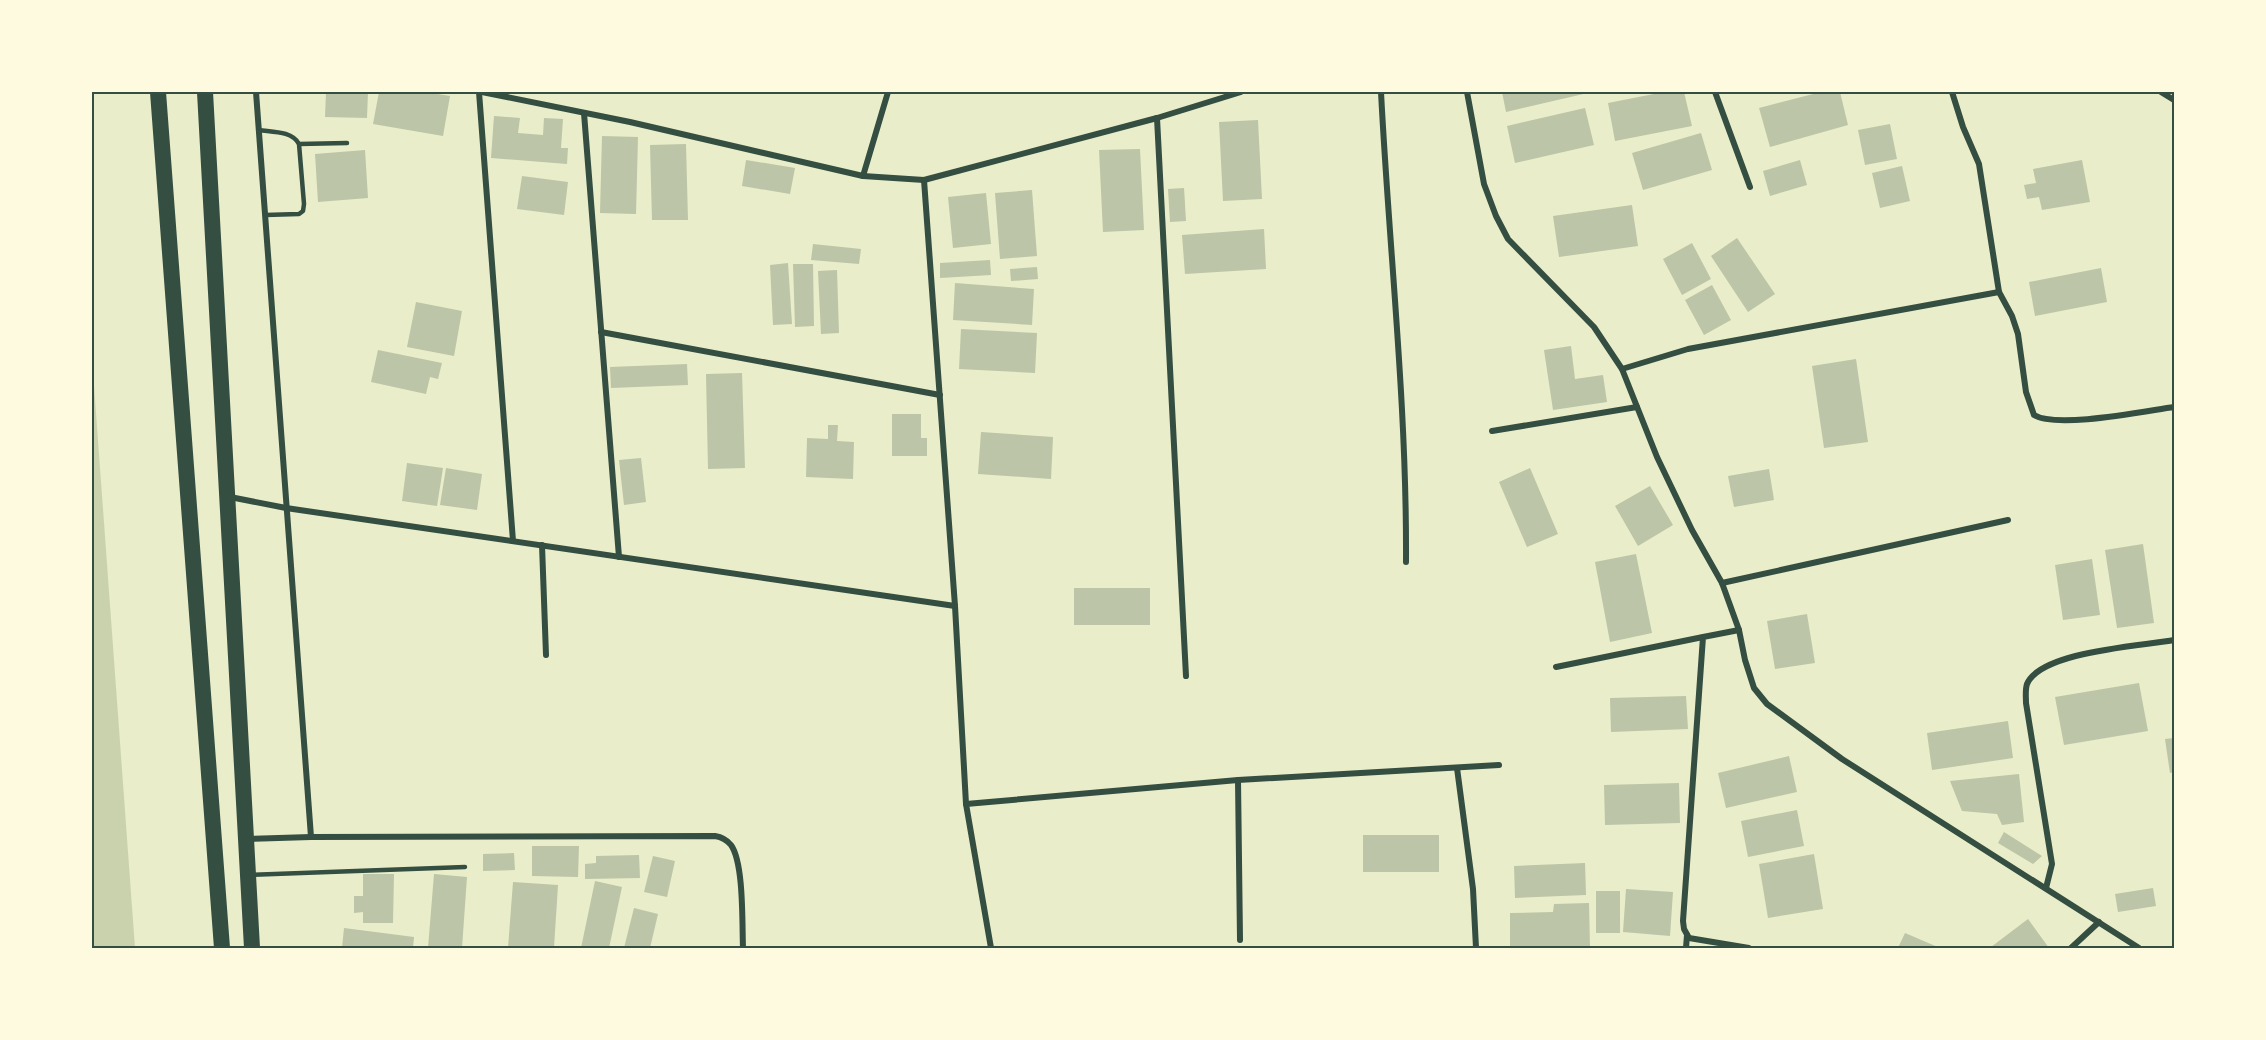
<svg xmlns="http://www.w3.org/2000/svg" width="2266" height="1040" font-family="'Asap Condensed',sans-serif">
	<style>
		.green { fill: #cad2ad }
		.building { fill: #bcc5a7 }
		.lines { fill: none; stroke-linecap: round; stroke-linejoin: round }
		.service { stroke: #344e41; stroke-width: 4.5 }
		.minor { stroke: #344e41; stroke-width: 6 }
		.trunk { stroke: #344e41; stroke-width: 16 }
		.neatline { fill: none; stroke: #344e41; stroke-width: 2 }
	</style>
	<rect width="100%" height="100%" fill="#e9edc9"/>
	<path class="green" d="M92,358L135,948H92Z"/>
	<g class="building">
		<path d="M326,92H368L367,118L325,117Z"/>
		<path d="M379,92H425L450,96L443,136L373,124Z"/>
		<path d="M1502,92H1592L1506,112Z"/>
		<path d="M1664,92H1684L1692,126L1615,141L1608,103Z"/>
		<path d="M1821,92H1840L1848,125L1770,147L1759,108Z"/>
		<path d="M1585,108L1594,145L1515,163L1507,126Z"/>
		<path d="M494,116L520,118L518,133L543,135L544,118L563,119L561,148H568L567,164L491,158Z"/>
		<path d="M1258,120L1262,199L1223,201L1219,122Z"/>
		<path d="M1890,124L1897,159L1865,165L1858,130Z"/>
		<path d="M1701,133L1712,170L1643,190L1632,153Z"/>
		<path d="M602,136L638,137L636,214L600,213Z"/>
		<path d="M686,144L688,220H652L650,145Z"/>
		<path d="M1140,149L1144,230L1103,232L1099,150Z"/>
		<path d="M365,150L368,198L318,202L315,154Z"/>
		<path d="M746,160L795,168L790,194L742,186Z"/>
		<path d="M1800,160L1807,185L1770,196L1763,171Z"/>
		<path d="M2082,160L2090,202L2042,210L2039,197L2027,199L2024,185L2036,183L2033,169Z"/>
		<path d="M1902,166L1910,201L1880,208L1872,173Z"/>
		<path d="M522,176L568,182L564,215L517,209Z"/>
		<path d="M1184,188L1186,221L1170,222L1168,189Z"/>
		<path d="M1032,190L1037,256L1000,259L995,193Z"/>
		<path d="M986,193L991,244L953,248L948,197Z"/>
		<path d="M1632,205L1638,246L1559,257L1553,216Z"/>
		<path d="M1264,229L1266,269L1185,274L1182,235Z"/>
		<path d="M1737,238L1775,294L1748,312L1711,256Z"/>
		<path d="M1692,243L1711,279L1682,295L1663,259Z"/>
		<path d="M813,244L861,249L859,264L811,260Z"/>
		<path d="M990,260L991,275L940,278V263Z"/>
		<path d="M788,263L792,324L773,325L770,265Z"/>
		<path d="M793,264H813L814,326L795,327Z"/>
		<path d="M1037,267L1038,279L1011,281L1010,269Z"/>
		<path d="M2101,268L2107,302L2035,316L2029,282Z"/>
		<path d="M837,270L839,333L821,334L818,271Z"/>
		<path d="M955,283L1034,289L1032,325L953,320Z"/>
		<path d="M1712,285L1731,320L1704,335L1685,300Z"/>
		<path d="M416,302L462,311L454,356L407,347Z"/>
		<path d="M961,329L1037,333L1035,373L959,369Z"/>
		<path d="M1571,346L1575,379L1603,375L1607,402L1553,410L1544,350Z"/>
		<path d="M378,350L442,363L438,379L430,377L426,394L371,382Z"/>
		<path d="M1856,359L1868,442L1824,448L1812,366Z"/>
		<path d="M687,364L688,385L611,388L610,367Z"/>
		<path d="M742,373L745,468L708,469L706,374Z"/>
		<path d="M892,414H921V438H927V456H892Z"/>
		<path d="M828,425H838L837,441L854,442L853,479L806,477L807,438L828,439Z"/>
		<path d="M981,432L1053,437L1051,479L978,474Z"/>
		<path d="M641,458L646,502L624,505L619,460Z"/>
		<path d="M407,463L443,468L437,506L402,501Z"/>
		<path d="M446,468L482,474L477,510L440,505Z"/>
		<path d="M1530,468L1558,534L1527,547L1499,482Z"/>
		<path d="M1769,469L1774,500L1734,507L1728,476Z"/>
		<path d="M1650,486L1673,525L1638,546L1615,506Z"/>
		<path d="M2143,544L2154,623L2117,628L2105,550Z"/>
		<path d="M1636,554L1652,633L1610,642L1595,562Z"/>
		<path d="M2092,559L2100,615L2063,620L2055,565Z"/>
		<rect x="1074" y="588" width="76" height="37"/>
		<path d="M1807,614L1815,663L1775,669L1767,621Z"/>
		<path d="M2139,683L2148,731L2064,745L2055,697Z"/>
		<path d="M1686,696L1688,729L1611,732L1610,698Z"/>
		<path d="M2008,721L2013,758L1932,770L1927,733Z"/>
		<path d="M2174,738V772L2170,773L2165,739Z"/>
		<path d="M1789,756L1797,792L1726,808L1718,773Z"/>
		<path d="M2019,774L2024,822L2002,825L1997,814L1962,811L1950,781Z"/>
		<path d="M1679,783L1680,823L1605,825L1604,785Z"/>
		<path d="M1797,810L1804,846L1748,857L1741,821Z"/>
		<path d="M2004,832L2042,856L2033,864L1998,843Z"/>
		<rect x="1363" y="835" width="76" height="37"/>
		<path d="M532,846H579L578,877L532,876Z"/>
		<path d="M514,853L515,870L483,871V854Z"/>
		<path d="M1814,854L1823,909L1768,918L1759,864Z"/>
		<path d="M639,855L640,878L585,879V864L596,863V856Z"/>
		<path d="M653,856L675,861L667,897L644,892Z"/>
		<path d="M1585,863L1586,895L1515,898L1514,866Z"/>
		<path d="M363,874H394L393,923H363V912L354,913V896H363Z"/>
		<path d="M434,874L467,877L462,948H428Z"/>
		<path d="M595,881L622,887L609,948H581Z"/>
		<path d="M513,882L558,885L554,948H508Z"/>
		<path d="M2153,888L2156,906L2118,912L2115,894Z"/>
		<path d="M1626,889L1673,892L1670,936L1623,932Z"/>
		<rect x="1596" y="891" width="24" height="42"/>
		<path d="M1589,903L1590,947L1510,948V913L1553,912L1554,904Z"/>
		<path d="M634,908L658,914L650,948H624Z"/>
		<path d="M2028,919L2049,948H1992L1991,947Z"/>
		<path d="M344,928L414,937L413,948H342Z"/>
		<path d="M1905,933L1940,948H1898Z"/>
	</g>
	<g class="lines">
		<g class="service">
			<path d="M259,130C273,132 292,131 299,144L304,204L303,211L299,214L265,215"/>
			<path d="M299,144L347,143"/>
			<path d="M250,875L465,867"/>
		</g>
		<g class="minor">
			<path d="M256,92L311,837"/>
			<path d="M479,92L513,541"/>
			<path d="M482,92L630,122L863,176L924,180L1157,118L1241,92"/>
			<path d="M1381,92C1389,248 1407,405 1406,562"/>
			<path d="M1467,92L1484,184L1496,216L1508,239L1594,327L1622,369L1657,457L1692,530L1722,583L1739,630L1745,660L1754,688L1767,704L1842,759L2139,948"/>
			<path d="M1715,92L1750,187"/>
			<path d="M1952,92L1963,127L1979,164L1999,292L2012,316L2018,334L2026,392L2034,415C2057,429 2145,411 2174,407"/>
			<path d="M2161,92L2174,100"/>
			<path d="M584,113L619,557"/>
			<path d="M1157,118L1186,676"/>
			<path d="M863,176L888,92"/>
			<path d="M924,180L955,606L966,804L991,948"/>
			<path d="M601,332L940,395"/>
			<path d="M1622,369L1688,349L1999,292"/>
			<path d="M1492,431L1637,407"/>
			<path d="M230,497L286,508L955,606"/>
			<path d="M542,545L546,655"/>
			<path d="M1722,583L2008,520"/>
			<path d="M1739,630L1703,637L1683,921L1684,929L1689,938L1749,948"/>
			<path d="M1556,667L1703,637"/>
			<path d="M1457,768L1473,889L1476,948"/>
			<path d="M1238,780L1240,940"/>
			<path d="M966,804L1238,780L1499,765"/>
			<path d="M248,839L311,837L715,836C721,837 727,840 731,845C744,863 742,924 743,948"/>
			<path d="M2046,888L2052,864L2026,703C2026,697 2025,690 2027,684C2041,651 2142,646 2174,640"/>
			<path d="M1686,948L1687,935"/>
			<path d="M2071,948L2099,922"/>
		</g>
		<g class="trunk">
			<path d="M158,92L222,948"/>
			<path d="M205,92L252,948"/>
		</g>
	</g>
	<rect width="2266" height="1040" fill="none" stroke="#fefae0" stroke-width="186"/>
	<rect x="93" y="93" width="2080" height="854" class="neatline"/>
</svg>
